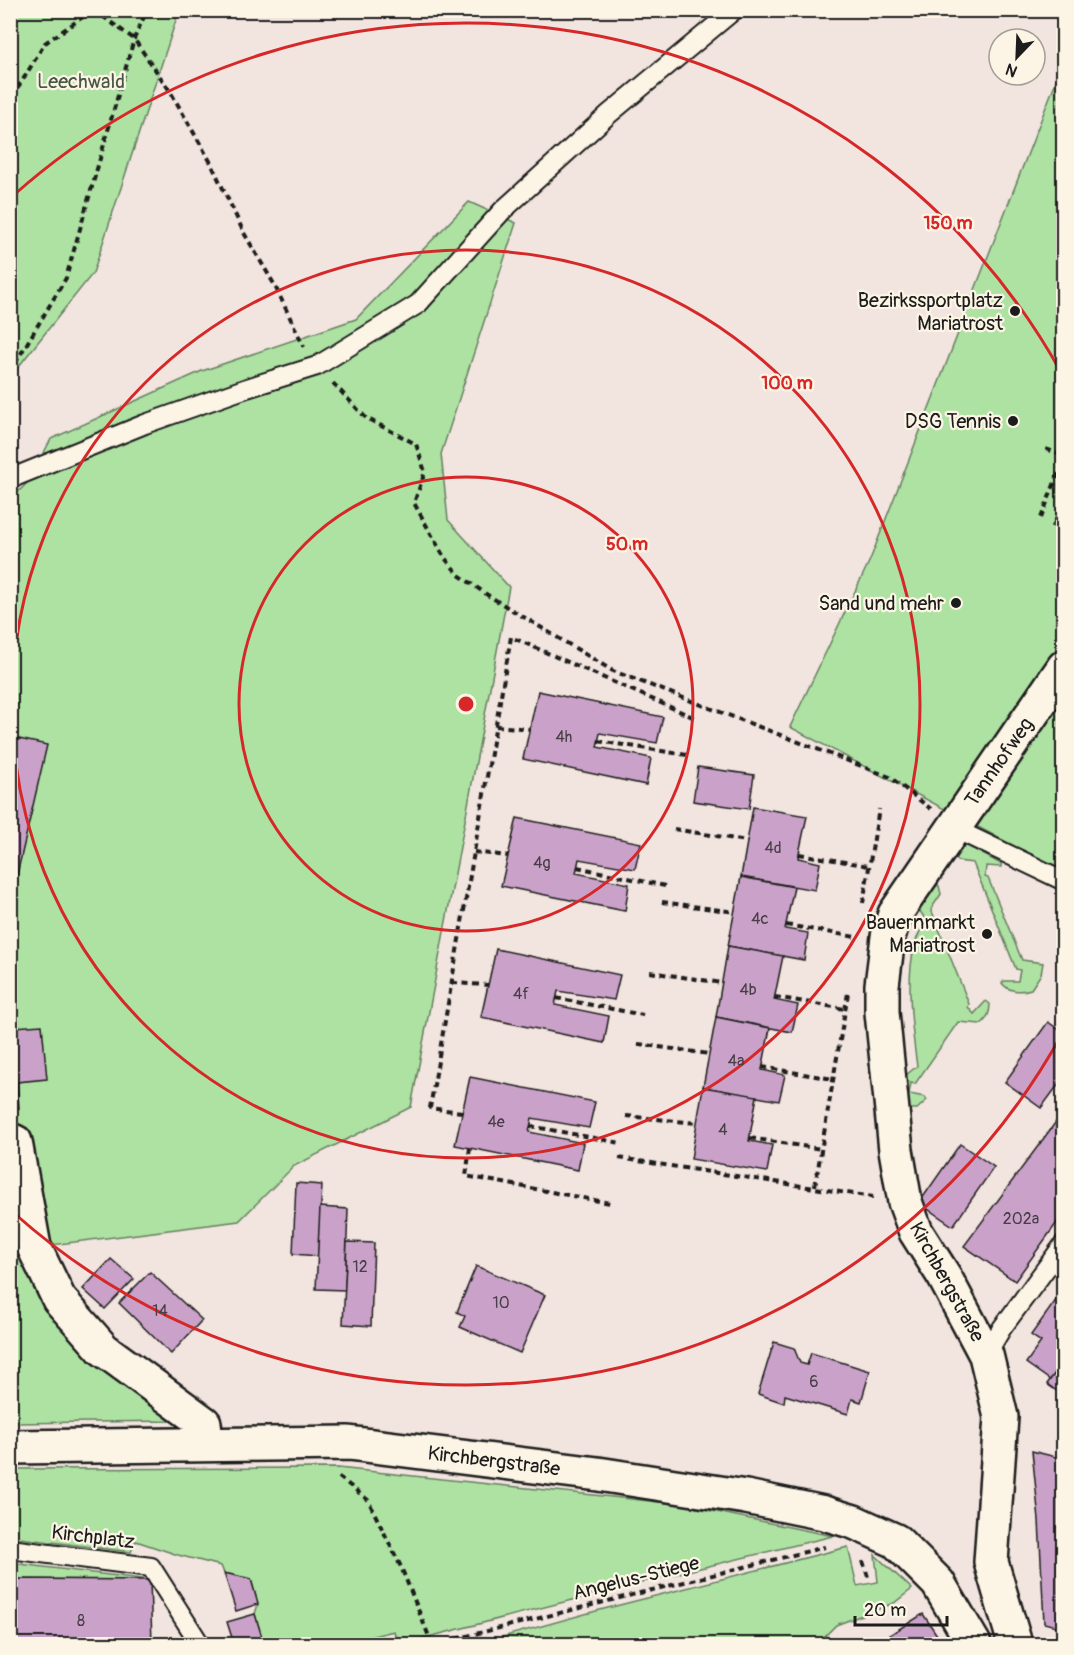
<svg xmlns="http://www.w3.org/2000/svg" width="1074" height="1655" font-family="Pangolin,sans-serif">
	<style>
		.green { fill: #aee2a3; stroke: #657f60; stroke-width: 1.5 }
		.building { fill: #caa2c9; stroke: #1c1c1c; stroke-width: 1.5 }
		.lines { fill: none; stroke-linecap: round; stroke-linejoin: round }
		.lane-casing { stroke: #1c1c1c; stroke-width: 22 }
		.street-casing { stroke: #1c1c1c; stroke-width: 38 }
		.path { stroke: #1c1c1c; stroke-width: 4; stroke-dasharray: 6 4.5; stroke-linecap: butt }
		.lane { stroke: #fcf5e5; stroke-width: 18 }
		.street { stroke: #fcf5e5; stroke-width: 33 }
		.ring { fill: none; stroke: #d62828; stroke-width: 3 }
		.poi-dot { fill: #1c1c1c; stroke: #fcf5e5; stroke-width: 2 }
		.labels { text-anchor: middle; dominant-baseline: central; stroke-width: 4.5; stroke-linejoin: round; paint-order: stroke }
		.number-label { font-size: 16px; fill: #483e47 }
		.park-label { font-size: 20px; fill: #485744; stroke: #fcf5e5 }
		.poi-label { font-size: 20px; fill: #1c1c1c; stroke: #fcf5e5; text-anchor: end }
		.street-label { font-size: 20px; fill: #1c1c1c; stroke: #fcf5e5 }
		.centre { fill: #d62828; stroke: #fcf5e5; stroke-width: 3 }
		.ring-label { font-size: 18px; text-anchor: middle; font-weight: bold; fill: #d62828; stroke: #fcf5e5; stroke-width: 4.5; stroke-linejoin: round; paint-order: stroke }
	</style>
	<rect width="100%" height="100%" fill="#f2e4df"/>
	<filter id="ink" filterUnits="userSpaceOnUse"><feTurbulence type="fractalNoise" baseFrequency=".0167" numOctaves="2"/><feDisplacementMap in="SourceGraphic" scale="12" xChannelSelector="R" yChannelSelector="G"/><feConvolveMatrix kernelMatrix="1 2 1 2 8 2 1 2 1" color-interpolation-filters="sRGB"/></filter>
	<g filter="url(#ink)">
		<g class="green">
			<path d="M11,10L179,11L93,273L11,376Z"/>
			<path d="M1063,63V872L790,727L870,560Z"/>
			<path d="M469,202L516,223L441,454L448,520L509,587L411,1107L294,1166L239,1221L35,1247L174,1421L11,1423V499L29,481L51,439L202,371L356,319Z"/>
			<path d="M968,846L1001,864V867L986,866L985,877L988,878L1022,960L1043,963L1041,974L1031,989C1021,992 1008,992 1002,983L1004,981H1018L1020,970L1016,969L973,863L957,861L954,856L958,847Z"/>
			<path d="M935,884L939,886L941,894L931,909L969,1004L968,1007L974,1014L986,1001L990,1004C990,1012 988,1019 981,1024L958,1022L915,1084L911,1083L909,1094L925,1097L927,1100L917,1109H909L905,1106L900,1080L917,1066C912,1030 900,950 927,921L919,910L906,918Z"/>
			<path d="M338,1468L678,1504L833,1536L630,1585L401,1644H397L394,1631L360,1639L361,1644H264L255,1614L258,1604L251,1579L224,1573L221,1566L178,1555L136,1541L131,1552L11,1537V1469Z"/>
			<path d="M848,1547L857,1586L878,1582L875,1555L912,1589L894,1603L836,1625L817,1644H477L596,1611Z"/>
			<path d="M11,1563L150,1580L11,1579Z"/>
		</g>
		<g class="building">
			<path d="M1064,497V531L1052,526Z"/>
			<path d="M538,691L663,717L657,743L600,733L597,747L651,758L646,785L523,759Z"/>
			<path d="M10,737L47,745L13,892H10Z"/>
			<path d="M698,767L754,775L749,809L693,801Z"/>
			<path d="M753,807L807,816L798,858L820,863L815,890L741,877Z"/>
			<path d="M517,818L641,843L635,869L579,859L576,873L629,884L625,911L501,886Z"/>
			<path d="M741,877L794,887L785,929L808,933L804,960L728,946Z"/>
			<path d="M728,946L783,956L774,1000L798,1005L792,1032L716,1017Z"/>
			<path d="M496,949L620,975L614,1000L558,991L555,1005L609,1016L604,1043L481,1017Z"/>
			<path d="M10,1001L14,1027L42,1025L47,1079L17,1082L19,1109H10Z"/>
			<path d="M716,1017L770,1028L762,1070L785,1075L779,1101L703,1087Z"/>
			<path d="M1048,1022L1064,1033V1077L1041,1108L1005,1082Z"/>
			<path d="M470,1077L595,1102L589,1128L532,1118L529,1132L583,1143L578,1170L455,1145Z"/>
			<path d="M703,1087L757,1096L749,1141L772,1145L767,1172L691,1159Z"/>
			<path d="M1064,1111V1213L1015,1281L964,1246Z"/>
			<path d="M960,1144L994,1167L953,1226L919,1203Z"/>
			<path d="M296,1183L322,1185L318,1256L293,1254Z"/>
			<path d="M320,1207L348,1209L345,1290L316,1289Z"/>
			<path d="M347,1242L374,1243L371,1326L343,1324Z"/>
			<path d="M111,1259L134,1279L105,1309L83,1289Z"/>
			<path d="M476,1266L545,1295L520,1353L460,1327L465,1316L457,1312Z"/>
			<path d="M150,1272L202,1320L171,1354L119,1303Z"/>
			<path d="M1064,1289V1361L1050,1380L1026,1363L1041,1342L1031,1335Z"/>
			<path d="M774,1342L794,1348L800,1363L807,1365L811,1353L870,1371L861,1402L852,1399L848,1414L785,1395L784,1403L758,1394Z"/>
			<path d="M1064,1361V1396L1047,1384Z"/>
			<path d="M1032,1451L1064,1459V1628L1044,1623L1039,1520Z"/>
			<path d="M224,1573L251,1579L258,1604L236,1611Z"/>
			<path d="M10,1579L150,1580L152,1644H10Z"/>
			<path d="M255,1614L264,1644H234L227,1622Z"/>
			<path d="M923,1614L943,1644H875Z"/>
		</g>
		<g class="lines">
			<g class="lane-casing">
				<g id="lane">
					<path d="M10,480L17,476L145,424L247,388L317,366L418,304L503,210L609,114L734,10"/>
					<path d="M953,828L1064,881"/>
					<path d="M986,1355L1002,1328L1064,1244"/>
					<path d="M10,1549L151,1567L200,1644"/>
				</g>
			</g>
			<g class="street-casing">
				<g id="street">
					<path d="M10,1140L15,1142L34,1247L59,1299L103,1349L204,1423L206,1443"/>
					<path d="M10,1447L349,1443L598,1474L746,1497L824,1513L854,1522L896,1541L938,1583L974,1644"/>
					<path d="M1015,1644L991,1562L1001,1417L986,1355L944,1276L916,1232L905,1202L896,1150L882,1012V985L888,937L895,914L1064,667"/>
				</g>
			</g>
			<g class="path">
				<path d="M94,10L134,39L170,91L210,161L244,233L274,284L304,347"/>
				<path d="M10,96L21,83L45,43L93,10"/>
				<path d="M10,372L66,278L134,39L147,10"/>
				<path d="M333,383L366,418L416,444L425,472L414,503L444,557L459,575L489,596L613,671L890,777L931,809"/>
				<path d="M1046,449L1064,456"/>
				<path d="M1041,518L1064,459"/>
				<path d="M496,726L530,729"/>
				<path d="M598,741L687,755"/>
				<path d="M674,829L747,841"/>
				<path d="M474,852L508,856"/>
				<path d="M799,854L869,866"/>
				<path d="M577,867L665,886"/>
				<path d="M662,902L735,912"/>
				<path d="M863,903L879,809"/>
				<path d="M786,925L856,937"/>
				<path d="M650,972L722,983"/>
				<path d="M452,983L488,985"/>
				<path d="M1057,989L1064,994"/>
				<path d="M775,997L845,1009"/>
				<path d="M556,998L643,1015"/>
				<path d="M638,1044L709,1054"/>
				<path d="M762,1067L833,1079"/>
				<path d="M462,1112L430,1108L511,637L695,718"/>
				<path d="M626,1116L697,1123"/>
				<path d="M530,1126L621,1143"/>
				<path d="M750,1138L821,1149"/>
				<path d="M470,1148L466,1176L610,1203"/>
				<path d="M619,1158L873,1197"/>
				<path d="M815,1186L848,993"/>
				<path d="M339,1477L368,1500L401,1567L432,1644"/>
				<path d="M863,1561L868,1577"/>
				<path d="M435,1644L825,1547"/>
			</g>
			<use href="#lane" class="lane"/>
			<use href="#street" class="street"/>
		</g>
	</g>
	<g class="ring">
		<circle cx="466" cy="704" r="227"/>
		<circle cx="466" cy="704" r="454"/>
		<path d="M1062 1034A681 681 0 0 1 15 1214M15 194A681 681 0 0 1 1062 374"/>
	</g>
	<g class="poi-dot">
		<circle cx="1015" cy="311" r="6"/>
		<circle cx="1013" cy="421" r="6"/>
		<circle cx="956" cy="603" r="6"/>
		<circle cx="987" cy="934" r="6"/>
	</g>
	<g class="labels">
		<g class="number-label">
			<text x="564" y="737">4h</text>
			<text x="773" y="848">4d</text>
			<text x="542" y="863">4g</text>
			<text x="760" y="919">4c</text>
			<text x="748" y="990">4b</text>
			<text x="521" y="994">4f</text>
			<text x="736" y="1061">4a</text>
			<text x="496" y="1122">4e</text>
			<text x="723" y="1130">4</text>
			<text x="1021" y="1219">202a</text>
			<text x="360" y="1267">12</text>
			<text x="501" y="1303">10</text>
			<text x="160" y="1311">14</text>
			<text x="814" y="1382">6</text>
			<text x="81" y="1621">8</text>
		</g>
		<g class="park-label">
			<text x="81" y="81">Leechwald</text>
		</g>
		<g class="poi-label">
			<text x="1003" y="300">Bezirkssportplatz<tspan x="1003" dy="23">Mariatrost</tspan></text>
			<text x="1001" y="421">DSG Tennis</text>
			<text x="944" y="603">Sand und mehr</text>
			<text x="975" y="922">Bauernmarkt<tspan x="975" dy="23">Mariatrost</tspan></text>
		</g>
		<g class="street-label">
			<text transform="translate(999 762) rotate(-55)">Tannhofweg</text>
			<text transform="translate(947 1282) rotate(61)">Kirchbergstraße</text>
			<text transform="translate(494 1461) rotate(7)">Kirchbergstraße</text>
			<text transform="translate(93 1537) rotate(7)">Kirchplatz</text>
			<text transform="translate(636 1578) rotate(-14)">Angelus-Stiege</text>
		</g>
	</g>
	<circle cx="466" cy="704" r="9" class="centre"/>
	<g class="ring-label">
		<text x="948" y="229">150 m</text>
		<text x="787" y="389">100 m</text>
		<text x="627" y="550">50 m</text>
	</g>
	<rect width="1074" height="1655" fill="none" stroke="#fcf5e5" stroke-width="36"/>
	<rect x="18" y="18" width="1038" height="1619" fill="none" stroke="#1c1c1c" stroke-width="2" filter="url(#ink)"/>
	<g transform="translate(1017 57) rotate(203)"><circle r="28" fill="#fcf5e5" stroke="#a29e95" stroke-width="1.5"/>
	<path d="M0-4.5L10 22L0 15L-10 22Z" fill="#1c1c1c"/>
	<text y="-9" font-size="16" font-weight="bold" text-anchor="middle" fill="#1c1c1c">N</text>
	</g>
	<path d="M855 1616v9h92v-9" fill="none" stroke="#1c1c1c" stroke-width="3"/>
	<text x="864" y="1616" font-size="18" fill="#1c1c1c" stroke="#fcf5e5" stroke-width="4.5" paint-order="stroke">20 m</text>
</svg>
